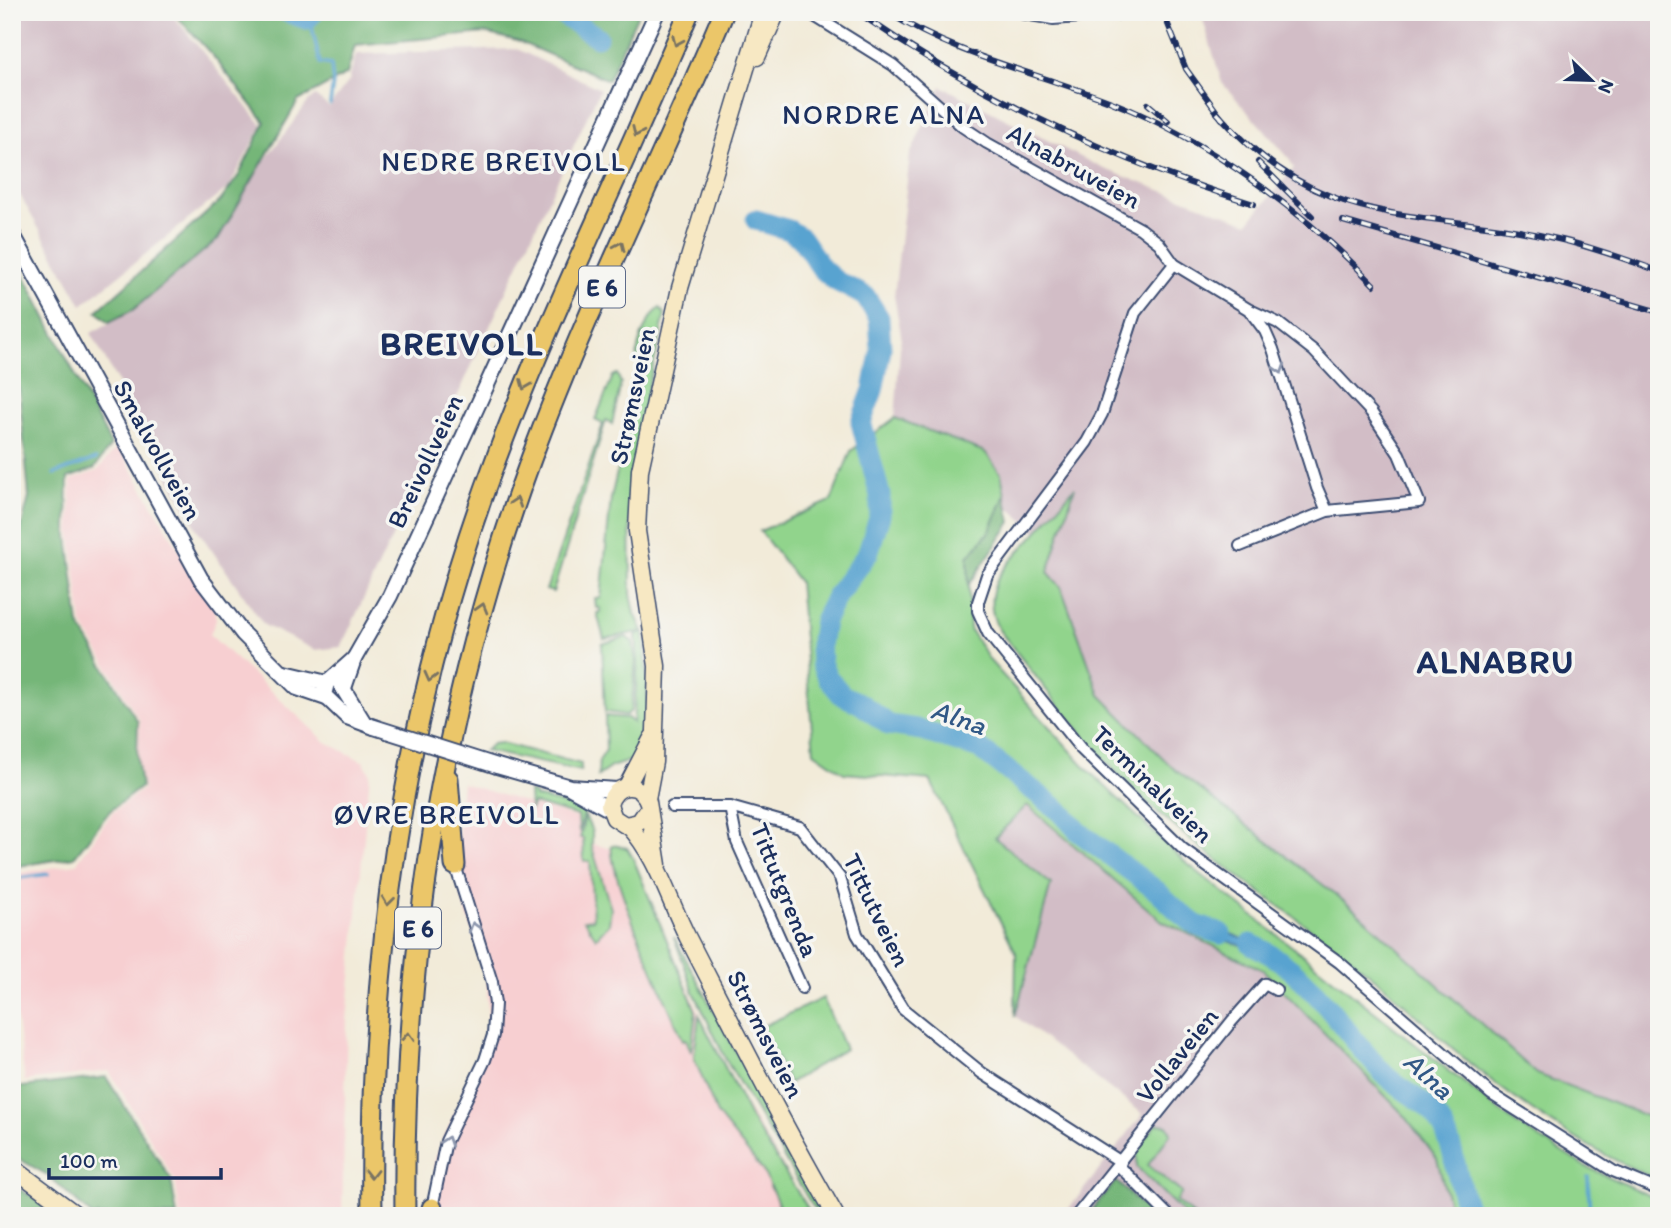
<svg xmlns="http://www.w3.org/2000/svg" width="1671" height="1228" font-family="Itim,sans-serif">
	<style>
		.built { fill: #f7cfd1 }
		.industrial { fill: #d2bdc6 }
		.green { fill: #91d48c; stroke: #568275; stroke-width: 2 }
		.forest { fill: #74b678; stroke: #48726b; stroke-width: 2 }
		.water { fill: #59a3d0; stroke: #3a6997; stroke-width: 2 }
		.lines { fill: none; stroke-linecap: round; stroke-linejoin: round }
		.stream { stroke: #59a3d0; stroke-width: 3.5 }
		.river { stroke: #59a3d0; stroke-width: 21 }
		.minor-casing { stroke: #3b4b70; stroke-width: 14 }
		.tertiary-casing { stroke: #3b4b70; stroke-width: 18 }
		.secondary-casing { stroke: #3b4b70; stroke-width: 19 }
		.motorway-casing { stroke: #3b4b70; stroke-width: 23 }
		.minor { stroke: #fff; stroke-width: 10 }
		.tertiary { stroke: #fff; stroke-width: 14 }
		.secondary { stroke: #f7e8c3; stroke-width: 16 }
		.motorway { stroke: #ebc669; stroke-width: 19 }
		.rail-casing { stroke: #1b2f5e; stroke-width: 6 }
		.rail { stroke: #f6f6f2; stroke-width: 3.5; stroke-dasharray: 10; stroke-linecap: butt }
		.tertiary-bridge-casing { stroke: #3b4b70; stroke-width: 18; stroke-linecap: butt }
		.tertiary-bridge { stroke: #fff; stroke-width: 14 }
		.oneway { stroke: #797363 }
		.oneway2 { stroke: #8d97ae }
		.labels { text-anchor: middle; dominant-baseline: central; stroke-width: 7; stroke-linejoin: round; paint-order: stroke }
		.shield { fill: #f6f6f2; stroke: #5d6b8a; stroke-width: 2 }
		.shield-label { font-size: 24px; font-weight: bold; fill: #1b2f5e }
		.street-label { font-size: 26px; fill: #1b2f5e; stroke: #f6f6f2 }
		.neighbourhood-label { font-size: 28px; letter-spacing: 2px; fill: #1b2f5e; stroke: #f6f6f2 }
		.water-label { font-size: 28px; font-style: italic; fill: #315886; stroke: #f6f6f2 }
		.district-label { font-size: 33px; font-weight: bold; letter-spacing: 2px; fill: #1b2f5e; stroke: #f6f6f2 }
	</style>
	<rect width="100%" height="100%" fill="#f6f6f2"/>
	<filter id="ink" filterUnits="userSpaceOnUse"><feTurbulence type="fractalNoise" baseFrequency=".0143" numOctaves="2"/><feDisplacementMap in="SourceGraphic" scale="14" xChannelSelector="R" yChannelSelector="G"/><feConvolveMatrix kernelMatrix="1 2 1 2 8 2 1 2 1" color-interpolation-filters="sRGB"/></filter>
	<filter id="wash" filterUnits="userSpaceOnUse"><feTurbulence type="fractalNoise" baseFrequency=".00686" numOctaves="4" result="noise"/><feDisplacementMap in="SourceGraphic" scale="28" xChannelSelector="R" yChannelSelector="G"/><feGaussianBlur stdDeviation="1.57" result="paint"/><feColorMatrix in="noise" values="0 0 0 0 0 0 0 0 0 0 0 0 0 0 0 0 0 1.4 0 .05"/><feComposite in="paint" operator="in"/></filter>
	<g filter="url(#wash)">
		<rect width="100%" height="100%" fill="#f2ebd9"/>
		<g class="built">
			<path d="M118,446L214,609L216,619L210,635L326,742L364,762L370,773L347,1020L342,1216H180L175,1180L109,1071L25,1081L12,980V874L76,864L112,813L143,789L138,757L140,721L82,624L70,528L71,480L97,471Z"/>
			<path d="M462,783L577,818L593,844L627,853L728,1076L813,1216H434L435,1159L483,1047L488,1022L487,978L459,888L458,821Z"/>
		</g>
		<g class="industrial">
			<path d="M12,12H170L262,125L229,187L82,305L12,181Z"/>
			<path d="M1220,12H1659V1121L1537,1074L1354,909L1173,768L1100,695L1061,587L1048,572L1074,489L1037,532L1007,506L1001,474L985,452L895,418L901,334L894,296L910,155L941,86L1102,168L1248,223L1294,168L1288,157L1222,83L1203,20L1221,19Z"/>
			<path d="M517,49L600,89L341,647L315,650L264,625L197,529L91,333L133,310L218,239L252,178L308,102L315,96L329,107L349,81L356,54Z"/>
			<path d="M1027,805L1162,921L1263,970L1405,1116L1437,1159L1452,1216H1063L1143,1114L1015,1016L1050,884L994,838Z"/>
		</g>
		<g class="green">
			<path d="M660,308L665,314L646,398L630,499L631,594L635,614L643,631L604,639L597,613L600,612V608H596L595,598H601L611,498L641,370C630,353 646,319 660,308Z"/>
			<path d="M617,374L621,383L612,424L606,420L553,592L546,590L603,424L595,420L613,376Z"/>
			<path d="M895,418L985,452L1001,474L1005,495L990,531L968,557L970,630L990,661L1089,771L1184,861L1515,1123L1583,1165L1659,1200V1216H1452L1437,1159L1405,1116L1263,970L1162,921L1027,805L995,838L1051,884L1015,1016L1016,953L930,780L844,773L814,752L799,582L760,531L831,501L851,451Z"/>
			<path d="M1075,487L1048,572L1061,587L1100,695L1173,768L1354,909L1537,1074L1659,1121V1180C1595,1154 1537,1117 1483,1074C1446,1045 1413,1010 1376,979C1304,920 1224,871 1154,809C1095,757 1048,691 999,630C976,587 1010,563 1036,533C1050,518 1062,502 1075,487Z"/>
			<path d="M644,632C647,674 653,725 634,764L632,760L611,767L598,776L599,761L606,750L605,716L628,718L633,723L638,661L636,634Z"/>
			<path d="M626,637L633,642L636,661L631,711L626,715L605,712L602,644Z"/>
			<path d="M501,743L581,764V771L485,751L492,744Z"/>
			<path d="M529,792L535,794V797L582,808L584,814L579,832L578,816L533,803L530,810Z"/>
			<path d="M585,816L592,831V847L611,909L609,924L596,938L584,920L593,919L590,861H584L583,838H580Z"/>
			<path d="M612,845L627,848L633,858L696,1011L691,1052L686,1039L683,1040C669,1007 606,871 612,845Z"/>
			<path d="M674,937L808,1185L825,1216H819L807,1197L726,1060L694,992Z"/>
			<path d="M823,998L845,1049L789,1083L761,1027Z"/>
			<path d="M699,1015L751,1119L813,1216H784L763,1171L717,1114L694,1058Z"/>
			<path d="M1157,1124L1167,1125L1171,1133L1148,1165L1182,1193L1176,1201L1194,1216H1186L1137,1167V1149Z"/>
		</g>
		<g class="forest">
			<path d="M173,12H639L608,80L520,42L486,33L355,45L347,74L298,101L218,239L133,310L109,322L97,311L221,200L239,175L265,122L212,55Z"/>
			<path d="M12,251L111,445L94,469L68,478L67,528L79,625L138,722L137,757L141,787L110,811L74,857L12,867V704L18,695L12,687V564L29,497L19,389L12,377Z"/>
			<path d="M1005,495L1011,522L969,585L968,557L990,531Z"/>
			<path d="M12,1077L14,1088L106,1077L171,1179L177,1216H92L49,1176L12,1155Z"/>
			<path d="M1116,1181L1153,1216H1087Z"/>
			<path d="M12,1186L36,1198L51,1216H12Z"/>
		</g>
		<path class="water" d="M1198,921L1279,953L1273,961C1248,944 1220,941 1193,929Z"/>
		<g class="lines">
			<g class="stream">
				<path d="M310,18L320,63L331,65L333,83L330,104"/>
				<path d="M54,474L96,459"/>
				<path d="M12,879L48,874"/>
				<path d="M1588,1177L1590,1216"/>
			</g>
			<g class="river">
				<path d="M287,12L307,19L314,12"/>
				<path d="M558,12L597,37"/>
				<path d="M756,220L789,230L801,238L822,269L836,281L865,296L879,318L881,349L873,390L861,422L880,495V515L868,553L837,595L824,621L820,646L821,663L828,678L842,695L861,704L889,725L916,729L980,749L1061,812L1079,832L1157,891L1178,911L1196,925L1221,934"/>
				<path d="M1251,944C1311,971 1341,1030 1385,1075C1401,1091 1426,1100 1439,1120C1458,1150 1455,1185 1471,1216"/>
			</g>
		</g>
	</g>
	<g filter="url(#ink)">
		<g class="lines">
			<g class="minor-casing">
				<g id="minor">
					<path d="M808,12L893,65L963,127L987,143L1141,229L1159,243L1174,264L1248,309L1278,323L1314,351L1371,412L1399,454L1419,502L1327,511L1240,546"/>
					<path d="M1174,264L1135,313L1102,414L1087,442L987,575L978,602V611L988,633L1081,749L1183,849L1339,962L1491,1094L1613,1171L1659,1190"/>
					<path d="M1250,311L1265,331L1273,349L1317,488L1327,511"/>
					<path d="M672,807H730L800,827L840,878L857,934L903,1009L982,1073L1121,1162"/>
					<path d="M730,807L737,842L802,988"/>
					<path d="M1118,1165L1169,1216"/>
					<path d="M432,1208L446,1141L485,1060L493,1035L495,1004L492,982L455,865"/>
					<path d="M1076,1216L1232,1021L1265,984L1276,990"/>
				</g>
			</g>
			<g class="tertiary-casing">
				<g id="tertiary">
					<path d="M1024,12L1053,17L1119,12"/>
					<path d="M12,233L201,579L243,634L297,688L326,698"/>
					<path d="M354,659L327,683L324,695L347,717L374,727"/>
					<path d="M285,673L327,683"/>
					<path d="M339,682L363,721"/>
					<path d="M344,688L354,659L390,596L439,490L657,12"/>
					<path d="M497,766L570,787L617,790"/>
					<path d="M571,788L609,809"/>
				</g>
			</g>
			<g class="secondary-casing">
				<g id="secondary">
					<path d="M757,57L777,12"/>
					<path d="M627,786L652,738"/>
					<path d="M647,799L654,762L657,666L637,531L640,470L680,288L763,12"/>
					<path d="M648,809L639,822L625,825L614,818L609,805C615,782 640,781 648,802L658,865"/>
					<path d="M628,825C657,856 669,901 688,938C736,1031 783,1125 836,1216"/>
					<path d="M12,1167L78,1216"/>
				</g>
			</g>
			<g class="motorway-casing">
				<g id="motorway">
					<path d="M448,779L455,865"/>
					<path d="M372,1216C368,970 402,721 485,489C543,326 622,172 689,12"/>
					<path d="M405,1216C402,957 441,703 531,459C587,307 661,162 724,12"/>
					<path d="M431,1216L432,1208"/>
				</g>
			</g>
			<use href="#minor" class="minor"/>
			<use href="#tertiary" class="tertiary"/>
			<use href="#secondary" class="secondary"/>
			<use href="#motorway" class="motorway"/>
			<g class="rail-casing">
				<g id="rail">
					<path d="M857,12C980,97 1111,160 1254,204"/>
					<path d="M887,12C963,59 1034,71 1114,103C1206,139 1306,213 1374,285"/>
					<path d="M1163,12L1186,69L1222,119"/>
					<path d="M1148,104L1168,121"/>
					<path d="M1217,113C1329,238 1419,205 1562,240C1595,248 1627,260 1659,271"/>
					<path d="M1258,162L1312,216"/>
					<path d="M1343,221L1659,312"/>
				</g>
			</g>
			<use href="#rail" class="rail"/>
			<g class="tertiary-bridge-casing">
				<path id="tertiary-bridge" d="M374,727L497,766"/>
			</g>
			<use href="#tertiary-bridge" class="tertiary-bridge"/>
		</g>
		<defs><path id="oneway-chevron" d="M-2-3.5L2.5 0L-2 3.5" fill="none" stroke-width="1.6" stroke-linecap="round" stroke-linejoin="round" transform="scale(1.75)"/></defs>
		<g class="oneway">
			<use href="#oneway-chevron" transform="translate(677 41) rotate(113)"/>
			<use href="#oneway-chevron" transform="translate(637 132) rotate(114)"/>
			<use href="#oneway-chevron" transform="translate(620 246) rotate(-66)"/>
			<use href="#oneway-chevron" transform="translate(525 385) rotate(112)"/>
			<use href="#oneway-chevron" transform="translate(516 502) rotate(-71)"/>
			<use href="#oneway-chevron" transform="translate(482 608) rotate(-74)"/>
			<use href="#oneway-chevron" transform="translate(430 677) rotate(104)"/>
			<use href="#oneway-chevron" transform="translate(388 901) rotate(97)"/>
			<use href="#oneway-chevron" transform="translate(408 1037) rotate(-87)"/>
			<use href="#oneway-chevron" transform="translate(371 1174) rotate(90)"/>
		</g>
		<g class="oneway2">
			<use href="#oneway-chevron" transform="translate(1280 369) rotate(72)"/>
			<use href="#oneway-chevron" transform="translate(474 927) rotate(-107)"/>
			<use href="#oneway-chevron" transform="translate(447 1141) rotate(-71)"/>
		</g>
	</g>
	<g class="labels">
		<g class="shield">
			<rect x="579" y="266.5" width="46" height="41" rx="5"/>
			<rect x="395" y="907.5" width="46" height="41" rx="5"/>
		</g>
		<g class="shield-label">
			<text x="602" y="287">E 6</text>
			<text x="418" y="928">E 6</text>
		</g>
		<g class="street-label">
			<text transform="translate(1074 166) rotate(29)">Alnabruveien</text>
			<text transform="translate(632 396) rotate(-78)">Strømsveien</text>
			<text transform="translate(158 450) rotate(61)">Smalvollveien</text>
			<text transform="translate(425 461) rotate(-65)">Breivollveien</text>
			<text transform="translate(1153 784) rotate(44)">Terminalveien</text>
			<text transform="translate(785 890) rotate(68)">Tittutgrenda</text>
			<text transform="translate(877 910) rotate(64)">Tittutveien</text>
			<text transform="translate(766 1034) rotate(63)">Strømsveien</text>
			<text transform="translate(1177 1055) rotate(-51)">Vollaveien</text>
		</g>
		<g class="neighbourhood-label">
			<text x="884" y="114">NORDRE ALNA</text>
			<text x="504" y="161">NEDRE BREIVOLL</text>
			<text x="447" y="814">ØVRE BREIVOLL</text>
		</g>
		<g class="water-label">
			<text transform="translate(959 717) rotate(19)">Alna</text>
			<text transform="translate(1429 1075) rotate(42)">Alna</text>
		</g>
		<g class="district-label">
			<text x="462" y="343">BREIVOLL</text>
			<text x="1496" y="661">ALNABRU</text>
		</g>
	</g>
	<rect width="1671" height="1228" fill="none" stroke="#f6f6f2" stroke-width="42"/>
	<g transform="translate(1591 80) rotate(113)" stroke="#f6f6f2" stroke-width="5" paint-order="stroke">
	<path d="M0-5L12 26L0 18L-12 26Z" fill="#1b2f5e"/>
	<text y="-10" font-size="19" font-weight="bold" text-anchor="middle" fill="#1b2f5e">N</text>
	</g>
	<path d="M49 1168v10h172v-10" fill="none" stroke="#1b2f5e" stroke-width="3.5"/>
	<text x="60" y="1168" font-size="21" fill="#1b2f5e" stroke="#f6f6f2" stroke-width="5" paint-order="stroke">100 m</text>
</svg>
